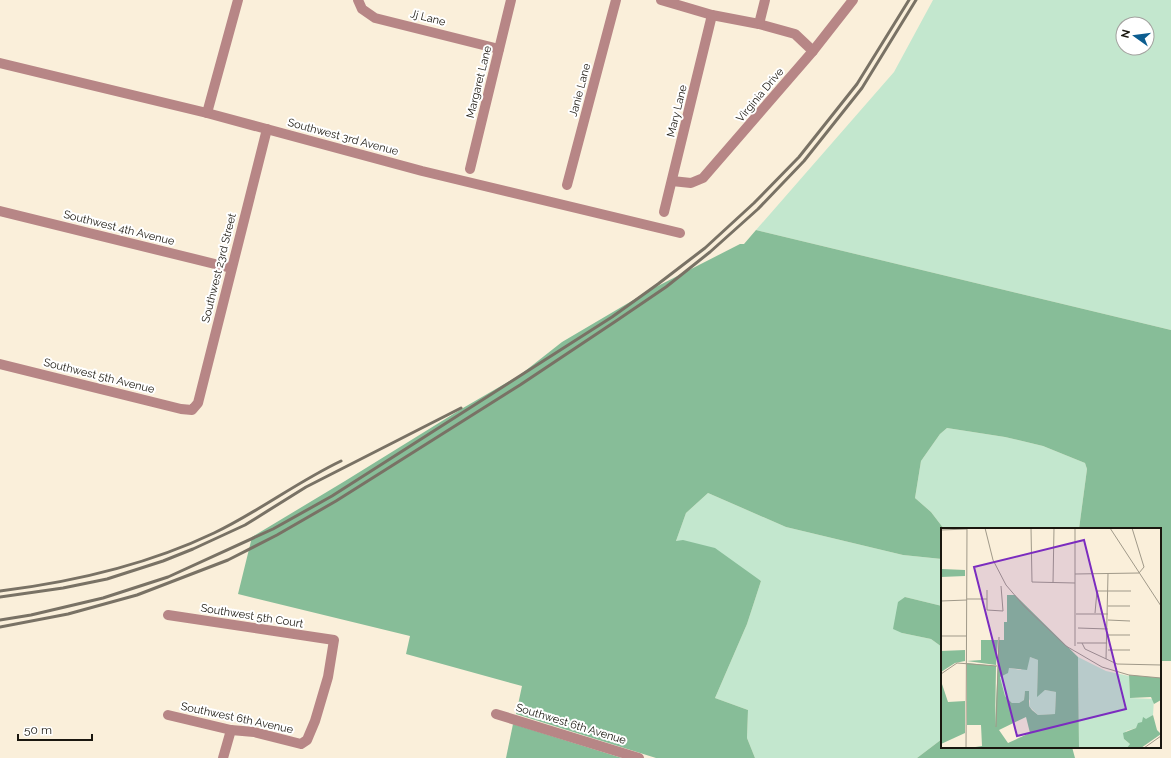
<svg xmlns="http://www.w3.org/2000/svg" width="1171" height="758" font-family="Raleway,sans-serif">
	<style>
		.green { fill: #c3e7ce; fill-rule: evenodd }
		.forest { fill: #87bd98 }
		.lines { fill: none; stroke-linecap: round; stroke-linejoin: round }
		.minor { stroke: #b78686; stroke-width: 10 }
		.rail { stroke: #797265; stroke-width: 3 }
		.labels { text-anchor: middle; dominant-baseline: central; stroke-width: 4; stroke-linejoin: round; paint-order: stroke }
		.street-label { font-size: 11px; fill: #1a170f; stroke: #fff }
		.inset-road { fill: none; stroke: #a09989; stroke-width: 1 }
		.view { fill: #7b2cbf; fill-opacity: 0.15; stroke: #7b2cbf; stroke-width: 2 }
		.inset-edge { fill: none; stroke: #1a170f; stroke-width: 2 }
	</style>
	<rect width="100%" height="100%" fill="#faefda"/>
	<g class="green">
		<path d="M933,0H1171V330L756,230L894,72ZM1123,24H1147V48H1123Z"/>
		<path d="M947,428L1005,437L1043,446L1085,463L1087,469L1079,529H944L931,512L915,498L921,461L940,434Z"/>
		<path d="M708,493L786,527L903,555L942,559V606L905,597L902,633L931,639L942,647V739L917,758H755L747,738L748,710L715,698L747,624L761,581L676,541L686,513Z"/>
	</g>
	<g class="forest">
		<path d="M756,230L1171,330V661H1160V529H1079L1087,469L1085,463L1043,446L1005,437L947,428L940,434L921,461L915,498L931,512L944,529H942V559L903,555L786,527L708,493L686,513L676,541L683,540L715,548L761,581L747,624L715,698L748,710L747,738L755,758H656L516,714L522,686L406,654L410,636L238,594L252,537L345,481L463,408L520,375L562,342L652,289L740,244H744Z"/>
		<path d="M905,597L942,606V647L931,639L902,633L893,629L898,602Z"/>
		<path d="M513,724L622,758H506Z"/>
		<path d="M942,739V747H1072L1075,758H917Z"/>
	</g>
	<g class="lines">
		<g class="minor">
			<path d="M358,0L362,9L375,18L499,49"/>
			<path d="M661,0L712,15L759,24L795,34L813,51"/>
			<path d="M759,24L765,0"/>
			<path d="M0,63L207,113L422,171L680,233"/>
			<path d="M207,113L238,0"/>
			<path d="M470,169L511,0"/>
			<path d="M672,181L691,183L703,178L813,51L853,0"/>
			<path d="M567,185L616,0"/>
			<path d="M0,211L231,268"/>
			<path d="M664,212L712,15"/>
			<path d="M0,364L181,409L192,410L198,403L267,129"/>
			<path d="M168,615L334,640L328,677L315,721L307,740L301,744L254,732L231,730L168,715"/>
			<path d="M496,714L639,758"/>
			<path d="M223,758L231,730"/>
		</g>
		<g class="rail">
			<path d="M0,591C73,582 147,565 214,533C258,512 297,482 341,461"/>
			<path d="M0,597L63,588L107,579L163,561L193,549L245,525L306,487L461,408"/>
			<path d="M0,620L31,615L103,598L168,577L273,529L332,496L612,317L658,284L705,248L754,203L799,157L857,84L909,0"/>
			<path d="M0,627L68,614L137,595L228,560L277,535L336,501L520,385L616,321L666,287L710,252L758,209L804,161L862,88L916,0"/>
		</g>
	</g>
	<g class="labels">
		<g class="street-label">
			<text transform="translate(428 18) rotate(14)">Jj Lane</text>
			<text transform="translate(479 82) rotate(-76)">Margaret Lane</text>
			<text transform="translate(580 90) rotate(-75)">Janie Lane</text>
			<text transform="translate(760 95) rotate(-50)">Virginia Drive</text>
			<text transform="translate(677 111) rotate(-76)">Mary Lane</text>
			<text transform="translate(343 137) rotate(15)">Southwest 3rd Avenue</text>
			<text transform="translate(119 228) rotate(14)">Southwest 4th Avenue</text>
			<text transform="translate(219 268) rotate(-76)">Southwest 23rd Street</text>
			<text transform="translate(99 376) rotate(14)">Southwest 5th Avenue</text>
			<text transform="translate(252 616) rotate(9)">Southwest 5th Court</text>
			<text transform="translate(237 718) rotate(12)">Southwest 6th Avenue</text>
			<text transform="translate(571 724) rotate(17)">Southwest 6th Avenue</text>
		</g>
	</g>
	<g transform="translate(941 528)">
		<rect width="220" height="220" fill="#faefda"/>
		<path d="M89,129L97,132L96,168L104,162L115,164L114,186L97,187L88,178L89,173L84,163L83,172L78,175H71L64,168L59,149L68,140L80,142ZM137,129L165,143L188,148L189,170L213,171L212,187L195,200L185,203L183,211L189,216L188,219L138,220Z" fill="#c3e7ce"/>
		<path d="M1,41L24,42V48L0,49ZM66,67H74L137,129L138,220H28L41,218L40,197H26V135L55,138L54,199L58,112H63V94H66ZM89,129L97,132L96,169L104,162L115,164L114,186L97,187L91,182L88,178V163H84L83,172L78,175H71L64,168L59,149L67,145L68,140L86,142ZM85,189L89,205L67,215L58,202ZM40,112H57L55,137L26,133L40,132ZM24,122V133L14,135L0,144V123ZM188,147L220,150V172L213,176L210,169L189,170ZM0,153L7,174L24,173V155V205L0,216ZM212,187L216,202L220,206L200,220H186L189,216L183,211L182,205L195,200L197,195L201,194L202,189L205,191Z" fill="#87bd98" fill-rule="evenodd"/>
		<path class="inset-road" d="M44,0L52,32L65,57L83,78L125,118L161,139L188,147L220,150M90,0L91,54L134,55M169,0L220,78M0,2L26,1M134,46L198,45L203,39L191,0M112,55L113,0M46,62V82L62,83L60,58M26,71H46M0,73L26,72M167,78H189M154,85L156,63H190M135,86H167M220,91V125M167,92L189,93M137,100L167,101M167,107H189M0,108H26M136,115H166M141,115L144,121L176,136L220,137M134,118V0M167,122H189M165,131L167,46M0,146L16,135L56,138M55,199L58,109M25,220L26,0M203,220L220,208"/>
		<path class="view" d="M143,12L185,181L76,208L33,39Z"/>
		<rect width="220" height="220" class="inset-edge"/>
	</g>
	<g transform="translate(1135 36) rotate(284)"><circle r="19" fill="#ffffff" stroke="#a3a29f"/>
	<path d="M0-3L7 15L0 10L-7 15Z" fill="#0c5d90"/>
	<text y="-6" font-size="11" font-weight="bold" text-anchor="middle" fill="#1a170f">N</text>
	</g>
	<path d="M18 734v6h74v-6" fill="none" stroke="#1a170f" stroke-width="2"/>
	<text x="24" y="734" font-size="12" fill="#1a170f" stroke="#ffffff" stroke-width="3" paint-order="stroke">50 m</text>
</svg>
